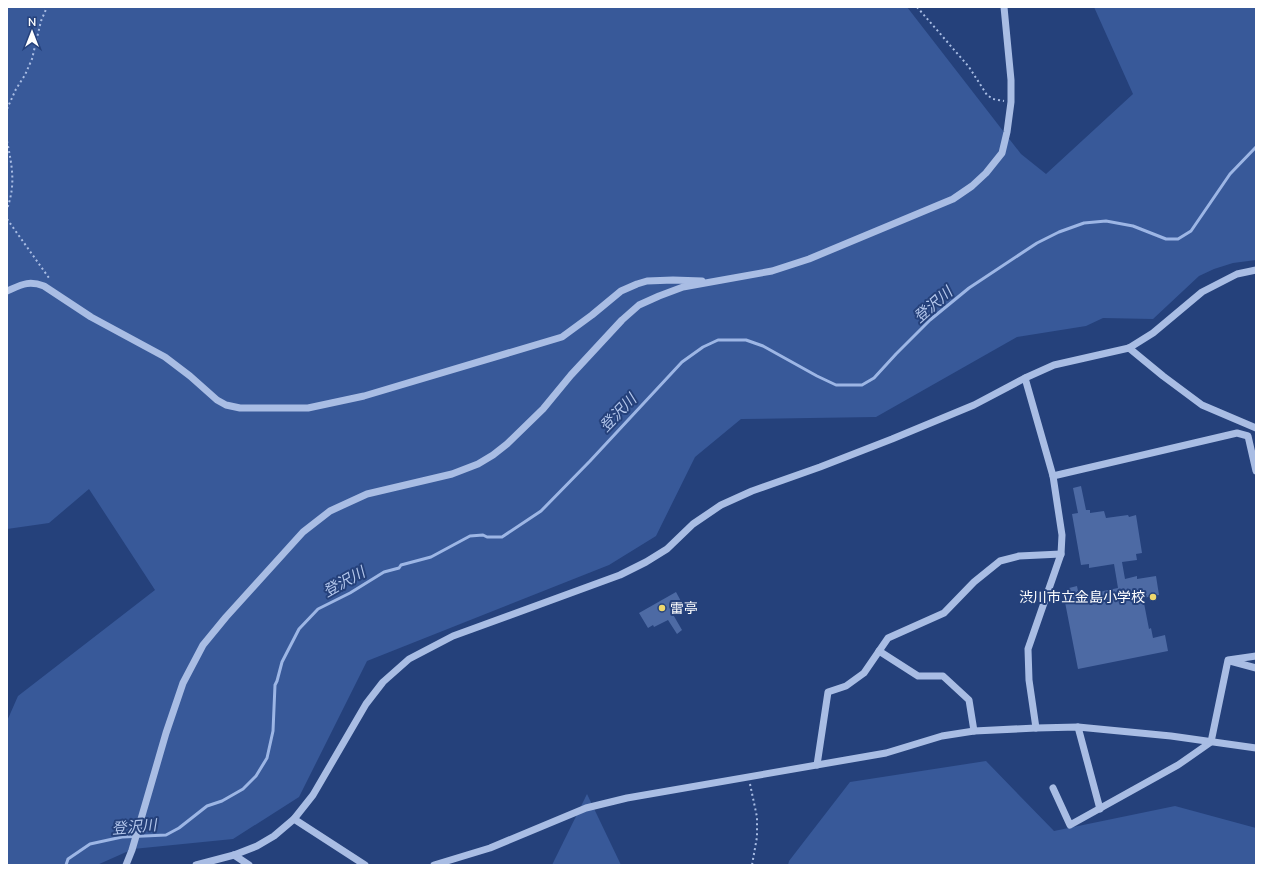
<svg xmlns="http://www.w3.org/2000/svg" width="1263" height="872" font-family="'Nunito Sans','Noto Sans JP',sans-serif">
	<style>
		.green { fill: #385999 }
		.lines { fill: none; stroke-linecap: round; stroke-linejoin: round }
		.stream { stroke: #9db6e5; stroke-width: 3 }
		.building { fill: #4d6aa4 }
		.path { stroke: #a9bde4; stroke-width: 2; stroke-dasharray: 2 3; stroke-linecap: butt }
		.minor { stroke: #a9bde4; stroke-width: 7 }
		.poi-dot { fill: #eed76d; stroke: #25417b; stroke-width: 1.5 }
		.labels { text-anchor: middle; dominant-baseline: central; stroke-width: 4; stroke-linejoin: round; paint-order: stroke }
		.poi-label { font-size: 14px; fill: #fff; stroke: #25417b; text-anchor: end }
		.water-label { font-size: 15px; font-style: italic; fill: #b4c7ec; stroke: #25417b }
	</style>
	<rect width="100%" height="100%" fill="#25417b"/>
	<g class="green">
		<path d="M7,7H907L1021,154L1046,174L1133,94L1094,7H1256V260L1233,263L1214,269L1199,276L1153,319L1103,318L1086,326L1017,337L876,417L741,419L695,457L656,536L609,565L367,661L299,797L233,839L133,849L97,865H7V721L18,696L155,590L89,489L49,523L7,529Z"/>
		<path d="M986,761L1054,831L1175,806L1256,828V865H788L789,861L850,782Z"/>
		<path d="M587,794L621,865H552Z"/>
	</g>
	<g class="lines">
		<path class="stream" d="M66,865L68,859L90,844L122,837L166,835L179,828L207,806L222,801L243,789L256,776L267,758L273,731L275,685L277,681L282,662L299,629L318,609L350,593L384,572L399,568L401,565L431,557L470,536L483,535L487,537H502L541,511L590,461L682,362L703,347L718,340H746L763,346L817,376L836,385H862L874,378L896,354L930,320L969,288L1037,243L1059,232L1084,223L1106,221L1133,226L1166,239H1178L1191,231L1230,174L1256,147"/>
	</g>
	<g class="building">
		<path d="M1081,486L1086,510H1090V513L1104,511L1106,518L1128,515L1129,517L1136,515L1142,553L1136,554L1137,560L1122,562L1125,579L1137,576V579L1156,576L1159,595L1143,598L1149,629L1151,628L1153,638L1165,635L1168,651L1078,669L1064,597L1070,596L1069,588L1077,586L1079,596L1118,588L1114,564L1089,568V564L1081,565L1072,514L1078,513L1073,488Z"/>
		<path d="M676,592L683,605L671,611L682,630L677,634L668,620L654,627L653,625L648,628L639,613Z"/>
	</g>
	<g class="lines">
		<g class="path">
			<path d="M917,7L969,67L987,95L993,99L1004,101"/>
			<path d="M7,109L16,89L25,75L32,59L41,21L47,7"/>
			<path d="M7,141C12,166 16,184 7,209"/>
			<path d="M7,219L49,278"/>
			<path d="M750,784L757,817V837L752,865"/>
		</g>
		<g class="minor">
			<path d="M7,291C21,285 28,280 44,286L91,317L165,357L190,376L217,400L226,405L240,408H308L364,396L562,337L592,315L621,291L637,284L647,281L673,280L702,281"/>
			<path d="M1129,348L1163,376L1202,405L1256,428"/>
			<path d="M1025,378L1053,476L1237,433L1248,436L1256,471"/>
			<path d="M879,651L918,676H943L969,700L974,731"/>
			<path d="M1230,661L1256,668"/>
			<path d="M1078,727L1100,809"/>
			<path d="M1036,728L1029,680L1028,649L1061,554L1062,535L1053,476"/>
			<path d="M817,765L828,692L846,686L864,673L888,638L944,613L974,582L1000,561L1019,556L1061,554"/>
			<path d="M1053,788L1070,825L1178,765L1211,742L1228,660L1256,656"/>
			<path d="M294,819L365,865"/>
			<path d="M234,855L249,865"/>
			<path d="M126,865L132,850L166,733L183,683L203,645L226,617L303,532L330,511L367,494L452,474L478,464L493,455L507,444L543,409L571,375L622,320L639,305L659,296L683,287L772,271L809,259L953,199L972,186L986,173L1002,153L1007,132L1011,102V80L1004,7"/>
			<path d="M196,865L234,855L257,846L274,836L294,819L313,795L366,704L383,682L409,659L453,636L620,575L646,562L667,549L693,524L721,505L752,491L820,467L892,439L974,405L1025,378L1054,365L1129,348L1153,333L1202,292L1237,274L1256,270"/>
			<path d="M434,865L490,848L586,808L627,798L886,753L942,736L974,731L1036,728L1078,727L1171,736L1256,748"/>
		</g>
	</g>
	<g class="poi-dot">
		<circle cx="1153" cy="597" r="4"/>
		<circle cx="662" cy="608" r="4"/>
	</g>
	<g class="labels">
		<g class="poi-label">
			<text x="1145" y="597">渋川市立金島小学校</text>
			<text x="670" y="608" text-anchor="start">雷亭</text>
		</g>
		<g class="water-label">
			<text transform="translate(933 305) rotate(-41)">登沢川</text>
			<text transform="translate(618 413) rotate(-46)">登沢川</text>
			<text transform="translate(344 582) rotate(-29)">登沢川</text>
			<text transform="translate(134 827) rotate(-5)">登沢川</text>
		</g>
	</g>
	<rect width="1263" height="872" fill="none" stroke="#ffffff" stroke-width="16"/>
	<g transform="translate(32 32)" stroke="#25417b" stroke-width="3" paint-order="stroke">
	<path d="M0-3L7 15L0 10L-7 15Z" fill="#ffffff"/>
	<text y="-6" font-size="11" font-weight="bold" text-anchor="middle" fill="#ffffff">N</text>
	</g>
</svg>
